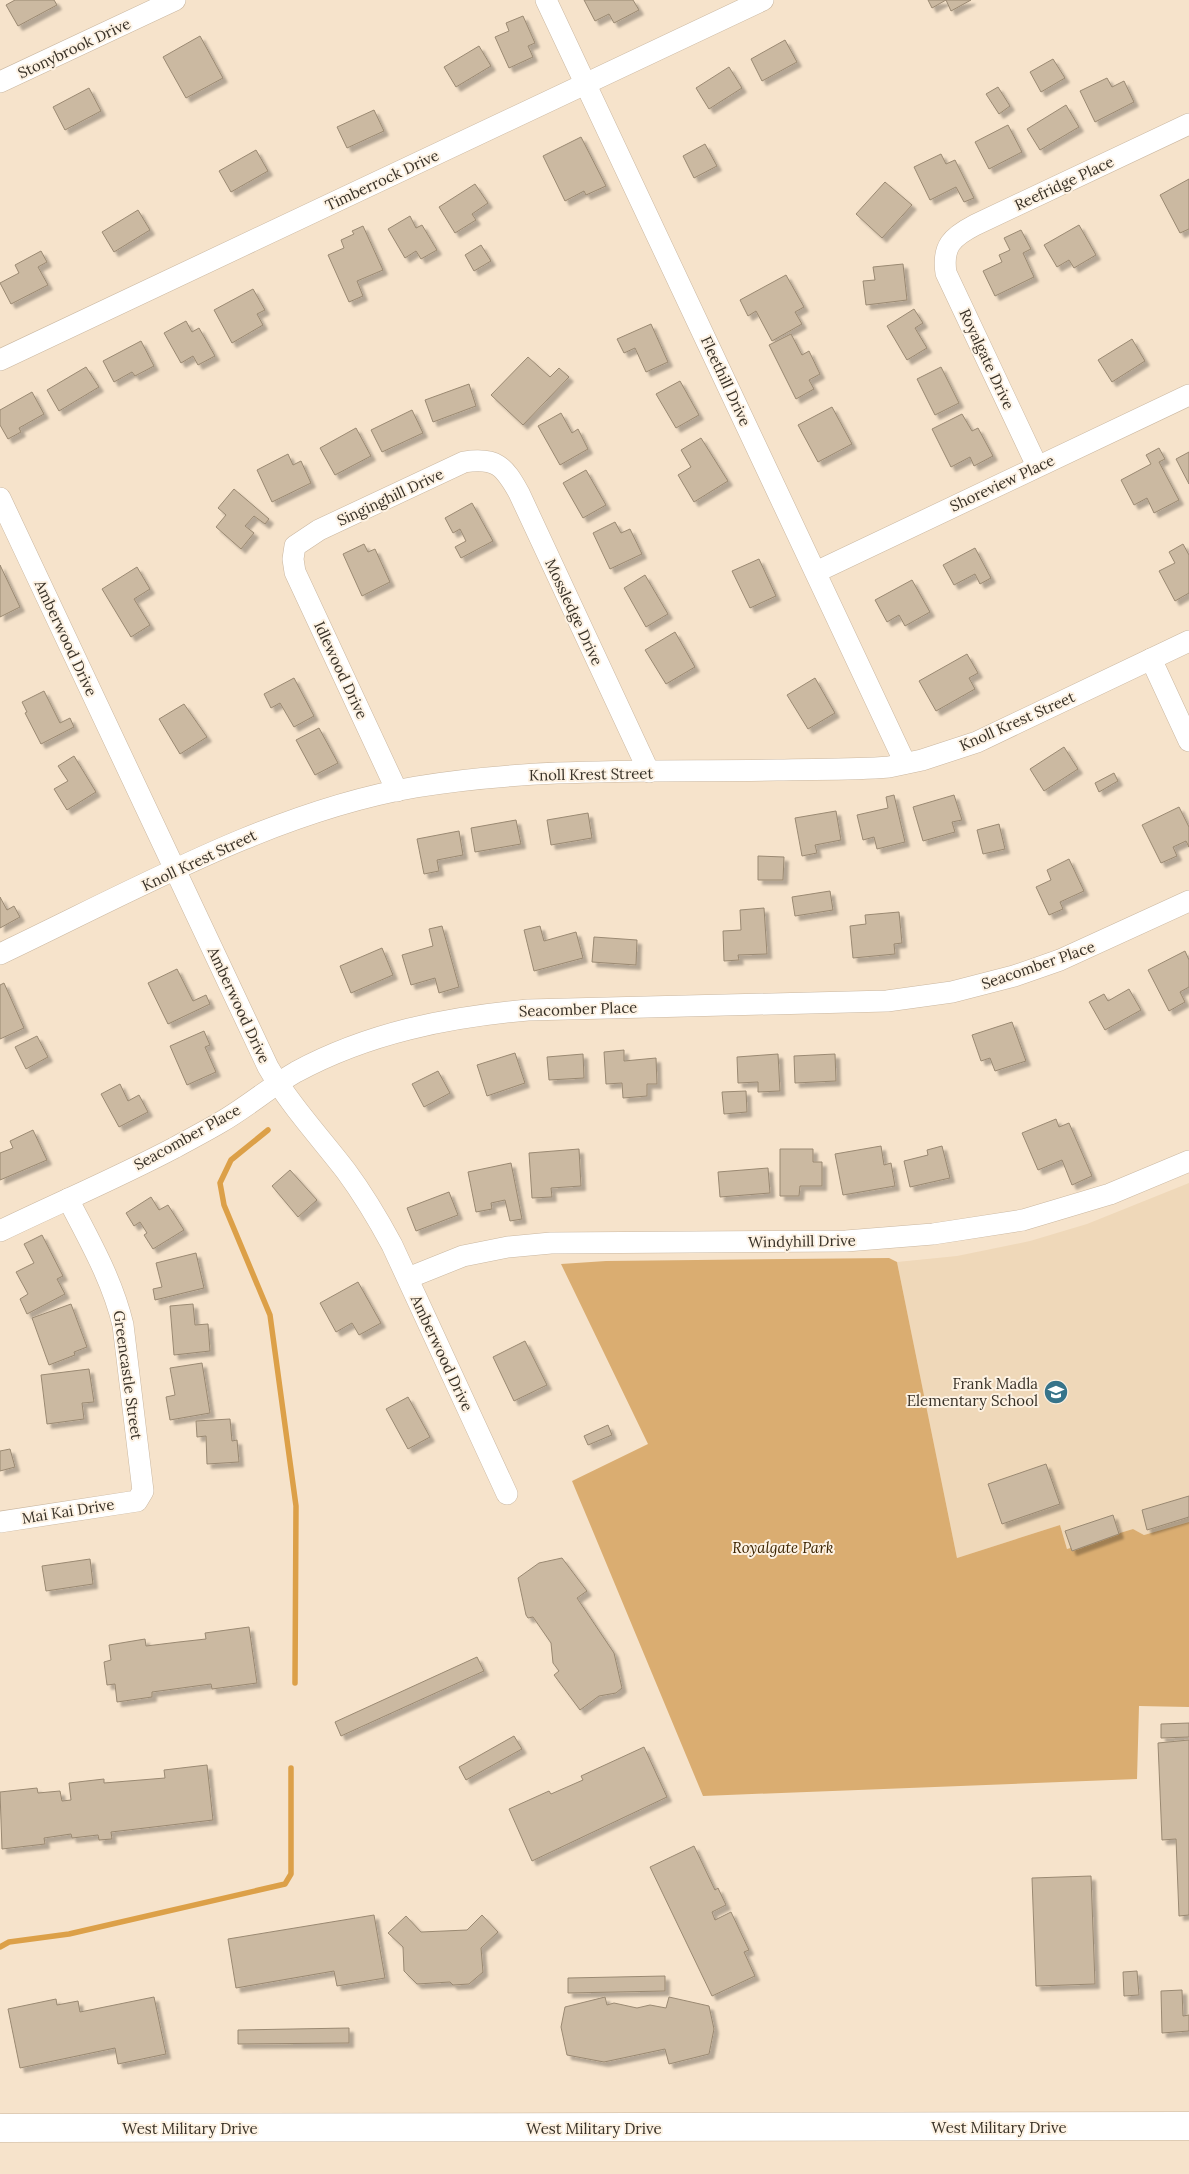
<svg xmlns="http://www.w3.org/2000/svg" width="1189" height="2174" font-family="Lora,serif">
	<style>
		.built { fill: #efd8b9 }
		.green { fill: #daad71 }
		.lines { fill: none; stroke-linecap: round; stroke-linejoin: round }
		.stream { stroke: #dca048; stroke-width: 5.5 }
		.building { fill: #cbb9a1; stroke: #9a8972; filter: url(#shadow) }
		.street-casing { stroke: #cab7a0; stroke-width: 22 }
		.primary-casing { stroke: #cab7a0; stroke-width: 29 }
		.street { stroke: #fff; stroke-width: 21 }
		.primary { stroke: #fff; stroke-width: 28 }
		.labels { text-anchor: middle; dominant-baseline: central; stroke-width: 4; stroke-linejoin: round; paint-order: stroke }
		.street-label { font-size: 15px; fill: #383127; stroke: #fdf2e3 }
		.poi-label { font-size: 15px; fill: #383127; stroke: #fdf2e3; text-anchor: end }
		.park-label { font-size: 15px; font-style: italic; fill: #3b2300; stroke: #fdf2e3 }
	</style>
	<defs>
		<filter id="shadow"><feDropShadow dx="4.5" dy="4.5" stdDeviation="1" flood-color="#0004"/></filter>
	</defs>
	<rect width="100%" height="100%" fill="#f6e3cb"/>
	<path class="built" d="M1189,1183V1522L1144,1535L1133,1529L1067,1549L1060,1525L957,1558L897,1262L957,1256L1030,1241L1087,1224Z"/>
	<path class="green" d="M889,1258L897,1262L957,1558L1060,1525L1067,1549L1133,1529L1144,1535L1189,1522V1707L1139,1706L1137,1779L703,1796L572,1481L648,1444L561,1264L606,1261Z"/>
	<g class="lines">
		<g class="stream">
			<path d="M268,1130L231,1160L220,1183L224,1205L270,1315L296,1506L295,1683"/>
			<path d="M0,1947L9,1942L69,1934L285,1884L291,1874V1768"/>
		</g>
	</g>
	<g class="building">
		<path d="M15,0H54L57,5L18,26L6,5Z"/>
		<path d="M584,0H633L639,10L614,23L609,14L595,21Z"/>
		<path d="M928,0H971L951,11L946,0L932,8Z"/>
		<path d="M523,16L535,43L528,46L533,57L509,68L495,37L509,31L506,23Z"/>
		<path d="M200,36L223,78L186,98L163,57Z"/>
		<path d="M785,40L797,62L762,81L751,59Z"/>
		<path d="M479,46L491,66L456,87L444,67Z"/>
		<path d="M1053,59L1065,78L1041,92L1030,72Z"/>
		<path d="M729,67L742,88L709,109L696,88Z"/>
		<path d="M1107,78L1112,87L1124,81L1134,102L1095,122L1080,91Z"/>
		<path d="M998,87L1010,106L999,114L986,94Z"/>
		<path d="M89,88L101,111L65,130L53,107Z"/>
		<path d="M1066,105L1079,127L1040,150L1027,129Z"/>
		<path d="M374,110L384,131L347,148L337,127Z"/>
		<path d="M1008,125L1022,152L989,169L975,142Z"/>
		<path d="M581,137L606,186L586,195L584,191L565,201L543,156Z"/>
		<path d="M705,144L717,166L694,178L683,156Z"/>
		<path d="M256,150L268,171L231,192L219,171Z"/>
		<path d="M941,154L946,164L955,160L974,198L964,202L956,187L930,200L914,167Z"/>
		<path d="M1189,179V229L1180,233L1160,195Z"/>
		<path d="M885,182L912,205L882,238L856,214Z"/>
		<path d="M475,184L488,203L472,214L476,220L455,233L439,207Z"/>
		<path d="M138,210L150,230L114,252L102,232Z"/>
		<path d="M410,216L416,228L422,225L437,250L421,259L416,251L405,258L388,229Z"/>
		<path d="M1079,225L1096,255L1074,268L1069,260L1057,267L1044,245Z"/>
		<path d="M363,226L383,270L357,281L363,296L349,302L328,255L344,248L341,240L354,234L352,231Z"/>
		<path d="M1021,230L1031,249L1023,253L1034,277L995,296L983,271L1002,262L999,255L1010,250L1004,238Z"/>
		<path d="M481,245L491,261L474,271L465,255Z"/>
		<path d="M41,251L47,262L38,267L48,285L11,304L0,283L19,273L15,265Z"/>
		<path d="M903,264L907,300L866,305L863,281L875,280L873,267Z"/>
		<path d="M786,275L804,307L795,312L802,324L772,341L756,311L748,316L740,300Z"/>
		<path d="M253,289L265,310L257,314L263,325L232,343L214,310Z"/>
		<path d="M914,309L923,323L915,328L927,348L907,360L887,326Z"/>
		<path d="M186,321L192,332L199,328L215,356L198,365L193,356L181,363L164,333Z"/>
		<path d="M651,324L668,362L646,372L635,348L624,353L617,339Z"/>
		<path d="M791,334L802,355L809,351L820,374L809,380L814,389L796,399L769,345Z"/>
		<path d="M1132,339L1145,361L1112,382L1098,360Z"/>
		<path d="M141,341L154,366L135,376L132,372L114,382L103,361Z"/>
		<path d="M528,357L550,377L559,368L569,377L523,425L491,395Z"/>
		<path d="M86,367L99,387L59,411L47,390Z"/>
		<path d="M941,367L959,403L935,415L917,379Z"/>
		<path d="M680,381L699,415L676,428L656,394Z"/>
		<path d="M469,384L476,406L433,422L425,400Z"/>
		<path d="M32,392L44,414L19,428L21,432L8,439L0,425V410Z"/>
		<path d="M832,407L852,444L818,462L798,425Z"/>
		<path d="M412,410L423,433L382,452L371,430Z"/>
		<path d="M561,413L572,433L578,429L588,449L560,465L538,426Z"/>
		<path d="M962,414L972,431L978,428L993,456L974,466L970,457L951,467L932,429Z"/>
		<path d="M356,428L371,456L335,475L320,448Z"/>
		<path d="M701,438L728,481L694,502L678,475L691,467L681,450Z"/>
		<path d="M1159,448L1165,459L1159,462L1179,500L1154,513L1147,498L1134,505L1121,480L1151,464L1146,455Z"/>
		<path d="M1189,452V484L1176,459Z"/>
		<path d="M288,454L293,465L301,461L311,483L272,502L257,470Z"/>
		<path d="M586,470L606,505L583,518L563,483Z"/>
		<path d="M234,489L269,519L265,524L254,516L245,526L254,533L241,549L216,527L226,515L218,508Z"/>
		<path d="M472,503L493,541L461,558L455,547L466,541L460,529L453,533L445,518Z"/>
		<path d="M615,522L621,533L630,529L642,554L610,569L593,533Z"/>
		<path d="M364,544L368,552L375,549L390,582L362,596L343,554Z"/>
		<path d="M1183,544L1189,555V593L1175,601L1159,571L1175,563L1169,552Z"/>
		<path d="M975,548L991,578L980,584L975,574L954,585L943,565Z"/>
		<path d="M759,559L776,596L750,608L732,571Z"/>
		<path d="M0,565L20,607L0,617Z"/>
		<path d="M137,567L150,589L134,599L150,625L131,637L102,589Z"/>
		<path d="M645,575L668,614L646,627L624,588Z"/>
		<path d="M912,580L930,612L905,626L899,615L887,622L875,600Z"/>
		<path d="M675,632L695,667L666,684L645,650Z"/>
		<path d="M967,654L978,673L969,678L975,689L936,711L919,681Z"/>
		<path d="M294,678L314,716L294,727L280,703L271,708L264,694Z"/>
		<path d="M815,678L835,713L808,729L787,695Z"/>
		<path d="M44,691L60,723L70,718L74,727L41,744L25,713L27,712L22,702Z"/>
		<path d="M184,704L207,737L180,754L159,719Z"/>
		<path d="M319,728L338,763L315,775L296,740Z"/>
		<path d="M1064,747L1078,769L1044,791L1030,769Z"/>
		<path d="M74,756L96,792L67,810L54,789L68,781L58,766Z"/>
		<path d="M1114,773L1118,781L1099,792L1095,783Z"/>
		<path d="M894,795L905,842L877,849L874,837L863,840L857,815L888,808L886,797Z"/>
		<path d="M954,795L962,820L952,822L955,832L923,841L913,807Z"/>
		<path d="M1179,807L1189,827V847L1186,841L1173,847L1177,856L1161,863L1142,825Z"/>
		<path d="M836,811L841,840L815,845L817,853L802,856L795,818Z"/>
		<path d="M588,813L592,838L551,845L547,820Z"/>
		<path d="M516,820L521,844L475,852L471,828Z"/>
		<path d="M999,824L1005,849L983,854L977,830Z"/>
		<path d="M459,831L463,855L437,860L439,871L424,874L417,839Z"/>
		<path d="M758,856L784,857L783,880H758Z"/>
		<path d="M1069,859L1084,891L1060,902L1063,909L1049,915L1036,887L1051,880L1047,870Z"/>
		<path d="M830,891L833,910L795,916L792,897Z"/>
		<path d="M0,897L7,910L14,906L20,917L0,928Z"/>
		<path d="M764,908L767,954L738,955L739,960L724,961L723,931L741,930L740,910Z"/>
		<path d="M899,912L902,943L894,944L895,954L853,958L850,926L866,924L865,915Z"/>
		<path d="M442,926L459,987L439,993L435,978L411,985L402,955L433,946L429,929Z"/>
		<path d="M540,926L544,941L576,932L583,958L534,971L524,930Z"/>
		<path d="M594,937L637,940L636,965L592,962Z"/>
		<path d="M382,948L393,975L351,993L340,966Z"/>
		<path d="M1185,951L1189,960V987L1180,992L1185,1002L1169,1011L1148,970Z"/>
		<path d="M177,969L193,1001L206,995L210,1004L168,1024L148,983Z"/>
		<path d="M4,983L24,1028L0,1039V985Z"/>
		<path d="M1129,989L1141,1010L1105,1030L1089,1002L1104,994L1108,1001Z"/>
		<path d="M1012,1022L1026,1061L995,1071L990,1058L981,1061L972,1035Z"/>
		<path d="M204,1031L210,1045L205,1047L216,1072L187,1085L170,1046Z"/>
		<path d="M37,1036L48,1057L26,1069L15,1047Z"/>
		<path d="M624,1050V1061L656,1058L657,1084H647V1096L623,1098L622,1083L606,1084L604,1052Z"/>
		<path d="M515,1053L525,1083L487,1096L477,1065Z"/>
		<path d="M583,1054L584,1078L549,1080L547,1057Z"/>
		<path d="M778,1054L780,1091L758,1092V1082L738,1083L737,1057Z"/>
		<path d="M835,1054L836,1081L795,1083L794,1056Z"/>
		<path d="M438,1071L450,1093L424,1107L412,1084Z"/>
		<path d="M120,1084L128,1101L139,1095L148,1112L119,1127L101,1094Z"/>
		<path d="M746,1091L747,1112L724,1114L722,1092Z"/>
		<path d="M1056,1119L1059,1127L1069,1123L1092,1176L1072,1185L1062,1160L1038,1170L1022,1133Z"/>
		<path d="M33,1130L47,1160L0,1180V1153L13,1148L10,1141Z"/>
		<path d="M881,1146L884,1165L891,1163L895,1186L843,1195L835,1154Z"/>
		<path d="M942,1146L950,1178L910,1187L904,1161L928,1155L927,1150Z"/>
		<path d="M579,1149L581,1186L551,1188L552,1197L532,1198L529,1153Z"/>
		<path d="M780,1149H813V1162H822V1186H800L799,1196H780Z"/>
		<path d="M511,1163L522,1219L510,1221L505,1200L491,1203L492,1209L476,1212L468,1172Z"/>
		<path d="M768,1168L770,1193L720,1197L718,1172Z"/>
		<path d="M290,1170L317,1200L298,1217L272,1186Z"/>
		<path d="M449,1192L458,1215L416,1231L407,1208Z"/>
		<path d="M151,1197L159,1210L168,1205L184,1230L153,1249L144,1235L147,1233L140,1222L134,1226L126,1213Z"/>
		<path d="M42,1235L63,1276L57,1279L65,1294L27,1314L20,1299L28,1294L16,1272L34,1263L24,1244Z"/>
		<path d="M196,1253L204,1288L155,1300L153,1289L162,1287L156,1263Z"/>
		<path d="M358,1282L381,1323L359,1335L352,1323L336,1332L320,1303Z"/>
		<path d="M71,1304L87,1347L74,1352L75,1355L49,1365L32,1318Z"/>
		<path d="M193,1304L195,1325L208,1324L210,1351L174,1355L170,1306Z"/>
		<path d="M525,1341L547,1385L514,1401L493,1357Z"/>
		<path d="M202,1363L210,1413L170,1420L166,1397L175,1395L170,1368Z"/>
		<path d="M89,1369L94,1402L82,1403L84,1419L47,1424L41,1375Z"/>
		<path d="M408,1397L430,1437L408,1449L386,1409Z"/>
		<path d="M230,1419L232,1441L237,1440L239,1462L207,1464L206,1436L197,1437L196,1421Z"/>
		<path d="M608,1425L612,1435L588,1445L584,1436Z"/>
		<path d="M10,1449L15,1467L0,1471V1451Z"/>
		<path d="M1046,1464L1060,1504L1002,1524L988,1484Z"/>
		<path d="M1189,1496V1517L1147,1530L1142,1510Z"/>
		<path d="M1113,1515L1119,1534L1072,1551L1065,1531Z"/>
		<path d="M562,1558L587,1591L577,1598L614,1653L622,1688L616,1693L599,1696L580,1710L554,1675L559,1671L553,1663L551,1643L533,1617L528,1618L526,1615L518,1578L539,1563Z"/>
		<path d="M90,1559L93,1584L46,1591L42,1566Z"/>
		<path d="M249,1627L257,1683L212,1689L211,1684L152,1692V1697L117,1702L115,1684L107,1685L104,1662L111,1660L109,1645L145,1639L146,1646L179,1642L206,1639L205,1633Z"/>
		<path d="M477,1657L484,1671L341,1736L335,1722Z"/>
		<path d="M1189,1723V1737L1161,1738V1724Z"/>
		<path d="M514,1736L522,1749L466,1780L459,1767Z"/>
		<path d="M1189,1740V1915L1179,1916L1176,1839L1162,1840L1158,1743Z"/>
		<path d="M644,1747L667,1797L532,1861L509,1809L549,1791L551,1794L583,1780L581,1776Z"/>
		<path d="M207,1765L213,1820L111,1832L112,1839L99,1840L98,1835L72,1838L71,1834L44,1838L45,1844L2,1849L0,1792L37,1788L38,1793L60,1791L62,1801L71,1800L69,1783L104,1779V1783L165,1778L164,1770Z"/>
		<path d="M694,1846L715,1890L718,1888L726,1905L712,1912L715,1920L731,1912L749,1950L744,1952L755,1976L712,1996L650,1867Z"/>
		<path d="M1091,1876L1095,1984L1036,1986L1032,1878Z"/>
		<path d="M374,1915L385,1978L337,1986L334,1971L236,1988L228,1939Z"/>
		<path d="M482,1915L498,1932L481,1948L483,1972L469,1984L453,1985L450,1982L417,1984L404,1971L403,1947L388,1933L406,1916L421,1932L467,1930Z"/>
		<path d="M1137,1971L1139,1995L1124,1996L1123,1972Z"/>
		<path d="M665,1976V1991L568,1993V1978Z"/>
		<path d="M1182,1990L1183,2016L1189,2015V2031L1162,2033L1161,1991Z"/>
		<path d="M154,1997L166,2054L118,2064L115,2048L20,2068L8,2009L56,1999L57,2005L78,2001L80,2012Z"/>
		<path d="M605,1997L607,2005L614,2003L637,2008L650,2005L666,2008L669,1997L709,2006L714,2029L709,2054L669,2064L665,2049L604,2062L567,2055L561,2027L565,2007Z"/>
		<path d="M349,2028V2043L238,2044V2030Z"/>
	</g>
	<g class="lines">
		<g class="street-casing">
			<g id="street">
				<path d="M546,0L905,763"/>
				<path d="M0,82L175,0"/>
				<path d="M0,360L763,0"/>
				<path d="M1037,466L946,273C942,246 952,237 975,225L1189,124"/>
				<path d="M0,498L268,1067C290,1105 319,1136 346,1171C363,1194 378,1219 392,1245L507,1494"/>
				<path d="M816,572L1189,395"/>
				<path d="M1151,659L1189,741"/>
				<path d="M397,791L295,572L293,559L295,546L319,530L464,462C496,457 504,466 519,493L649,772"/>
				<path d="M0,954C131,892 273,811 416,787C536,767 657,772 777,770C814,769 852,770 889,767L922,760L977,742L1189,641"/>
				<path d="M0,1231C58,1203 117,1178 174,1148C190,1139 206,1131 221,1122C247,1107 270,1087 296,1072C368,1033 448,1017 528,1010L887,1001L952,992L1014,976L1060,960L1189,901"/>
				<path d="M408,1278L463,1256L508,1247L551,1243L846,1241L933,1234L1023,1220L1110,1194L1189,1161"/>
				<path d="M0,1522L137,1501L143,1491L123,1325C112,1279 89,1240 68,1199"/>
			</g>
		</g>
		<g class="primary-casing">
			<path id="primary" d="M0,2128L1189,2126"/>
		</g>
		<use href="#street" class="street"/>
		<use href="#primary" class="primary"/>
	</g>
	<defs>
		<g id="school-disc" transform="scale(1.25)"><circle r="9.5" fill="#37748a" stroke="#fdf2e3"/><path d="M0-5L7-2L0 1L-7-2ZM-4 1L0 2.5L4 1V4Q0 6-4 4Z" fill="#fff"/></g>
	</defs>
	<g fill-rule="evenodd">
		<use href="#school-disc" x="1056" y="1392"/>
	</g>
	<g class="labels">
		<g class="street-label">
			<text transform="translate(74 48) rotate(-25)">Stonybrook Drive</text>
			<text transform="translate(382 180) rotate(-25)">Timberrock Drive</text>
			<text transform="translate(1064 183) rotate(-25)">Reefridge Place</text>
			<text transform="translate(987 359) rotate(65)">Royalgate Drive</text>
			<text transform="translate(726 381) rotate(65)">Fleethill Drive</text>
			<text transform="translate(1002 483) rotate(-25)">Shoreview Place</text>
			<text transform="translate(390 497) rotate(-25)">Singinghill Drive</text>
			<text transform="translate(574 612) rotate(65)">Mossledge Drive</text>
			<text transform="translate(66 638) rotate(65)">Amberwood Drive</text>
			<text transform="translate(341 670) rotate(65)">Idlewood Drive</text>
			<text transform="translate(1017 721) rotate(-24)">Knoll Krest Street</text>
			<text transform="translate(591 774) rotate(-1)">Knoll Krest Street</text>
			<text transform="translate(199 860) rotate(-25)">Knoll Krest Street</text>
			<text transform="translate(1038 965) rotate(-19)">Seacomber Place</text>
			<text transform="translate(239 1005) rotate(65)">Amberwood Drive</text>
			<text transform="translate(578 1009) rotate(-2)">Seacomber Place</text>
			<text transform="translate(187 1137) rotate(-29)">Seacomber Place</text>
			<text transform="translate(802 1241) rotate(-1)">Windyhill Drive</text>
			<text transform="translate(442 1353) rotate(65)">Amberwood Drive</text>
			<text transform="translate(128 1375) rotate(82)">Greencastle Street</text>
			<text transform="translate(68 1511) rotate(-9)">Mai Kai Drive</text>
			<text x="999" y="2127">West Military Drive</text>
			<text x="190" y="2128">West Military Drive</text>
			<text x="594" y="2128">West Military Drive</text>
		</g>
		<g class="poi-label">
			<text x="1038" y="1383">Frank Madla<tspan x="1038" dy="17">Elementary School</tspan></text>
		</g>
		<g class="park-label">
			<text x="783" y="1547">Royalgate Park</text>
		</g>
	</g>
</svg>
